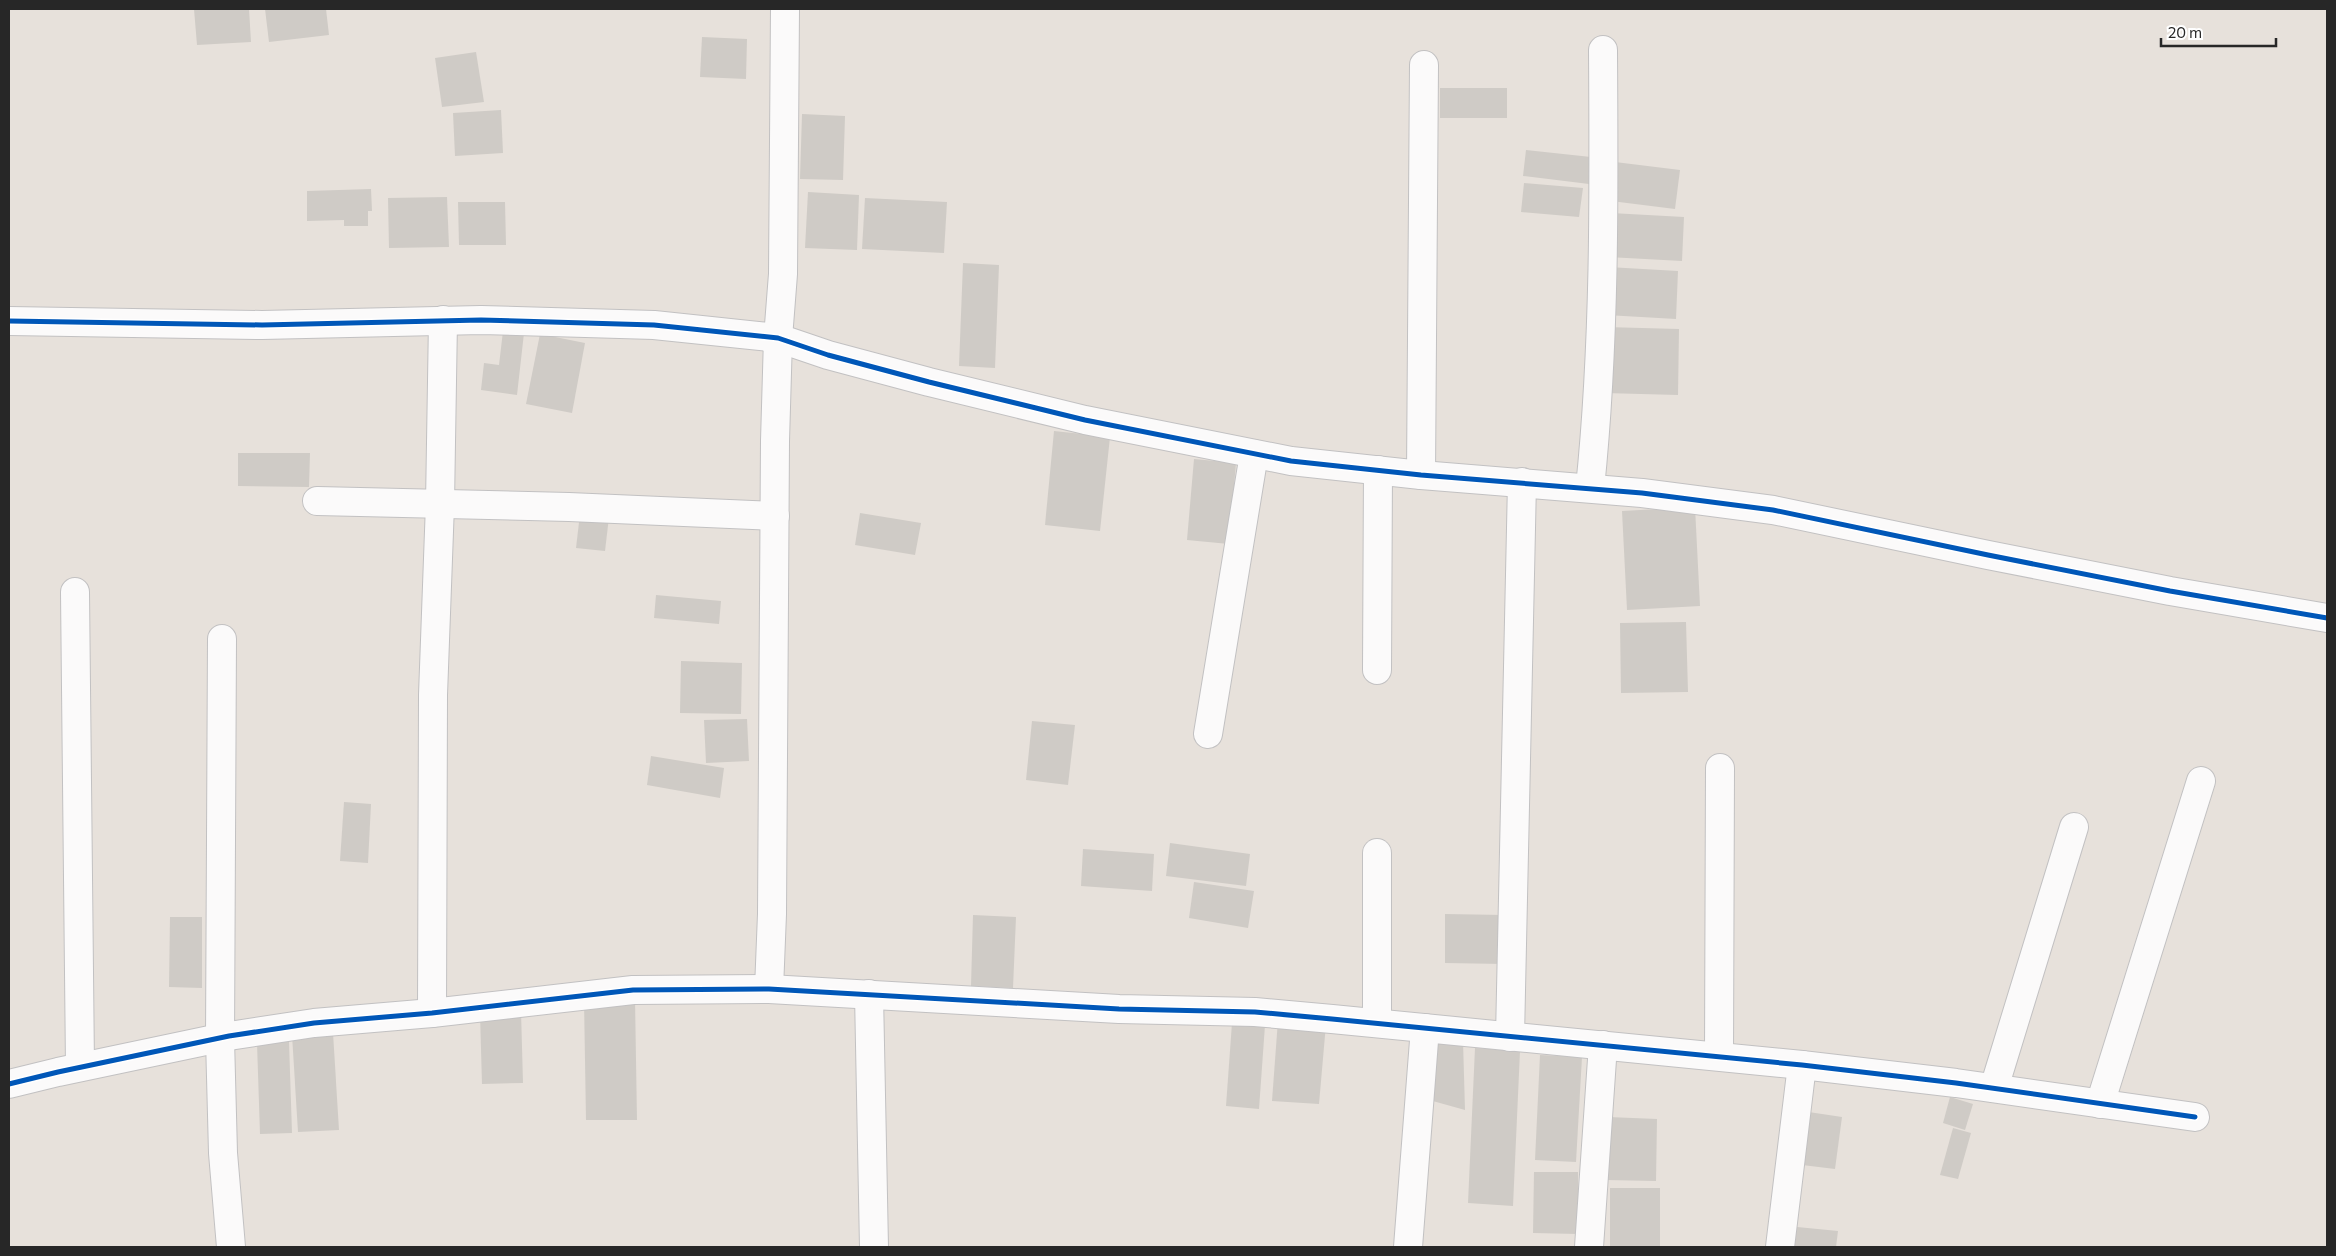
<svg xmlns="http://www.w3.org/2000/svg" width="2336" height="1256" font-family="Commissioner,sans-serif">
	<style>
		.building { fill: #cfcbc6 }
		.lines { fill: none; stroke-linecap: round; stroke-linejoin: round }
		.minor-casing { stroke: #c2c1c2; stroke-width: 30 }
		.minor { stroke: #fbfafa; stroke-width: 28 }
		.cycleway-casing { stroke: #fff; stroke-width: 8 }
		.cycleway { stroke: #0057b8; stroke-width: 5 }
	</style>
	<rect width="100%" height="100%" fill="#e7e1db"/>
	<g class="building">
		<path d="M194,9H249L251,42L197,45Z"/>
		<path d="M265,9H326L329,35L269,42Z"/>
		<path d="M702,37L747,39L746,79L700,77Z"/>
		<path d="M476,52L484,102L442,107L435,58Z"/>
		<rect x="1440" y="88" width="67" height="30"/>
		<path d="M501,110L503,153L455,156L453,113Z"/>
		<path d="M802,114L845,116L843,180L800,179Z"/>
		<path d="M1526,150L1591,157L1589,184L1523,176Z"/>
		<path d="M1615,162L1680,170L1675,209L1611,201Z"/>
		<path d="M1524,183L1583,188L1579,217L1521,212Z"/>
		<path d="M371,189L372,211H368V226H344V220L307,221V191Z"/>
		<path d="M808,192L859,195L857,250L805,248Z"/>
		<path d="M447,197L449,247L389,248L388,198Z"/>
		<path d="M865,198L947,202L944,253L862,249Z"/>
		<path d="M458,202H505L506,245H459Z"/>
		<path d="M1611,213L1684,217L1682,261L1608,257Z"/>
		<path d="M963,263L999,265L995,368L959,366Z"/>
		<path d="M1608,267L1678,271L1676,319L1606,315Z"/>
		<path d="M1605,327L1679,329L1678,395L1604,393Z"/>
		<path d="M503,331L524,333L517,395L481,390L484,363L499,365Z"/>
		<path d="M540,334L585,343L572,413L526,404Z"/>
		<path d="M1054,431L1110,437L1100,531L1045,525Z"/>
		<path d="M238,453H310L309,487L238,486Z"/>
		<path d="M1194,459L1236,463L1229,544L1187,540Z"/>
		<path d="M1695,507L1700,606L1627,610L1622,511Z"/>
		<path d="M860,513L921,523L915,555L855,545Z"/>
		<path d="M580,514L609,517L605,551L576,548Z"/>
		<path d="M656,595L721,601L719,624L654,618Z"/>
		<path d="M1686,622L1688,692L1621,693L1620,623Z"/>
		<path d="M681,661L742,663L741,714L680,713Z"/>
		<path d="M747,719L749,761L706,763L704,720Z"/>
		<path d="M1032,721L1075,725L1068,785L1026,780Z"/>
		<path d="M651,756L724,768L720,798L647,785Z"/>
		<path d="M344,802L371,804L368,863L340,861Z"/>
		<path d="M1170,843L1250,854L1246,886L1166,876Z"/>
		<path d="M1083,849L1154,854L1152,891L1081,886Z"/>
		<path d="M1194,882L1254,891L1248,928L1189,918Z"/>
		<path d="M1445,914L1504,915V964L1445,963Z"/>
		<path d="M973,915L1016,917L1013,988L971,986Z"/>
		<path d="M170,917H202V988L169,987Z"/>
		<path d="M635,999L637,1120H586L584,1000Z"/>
		<path d="M521,1011L523,1083L482,1084L480,1013Z"/>
		<path d="M1278,1020L1326,1024L1319,1104L1272,1101Z"/>
		<path d="M1232,1023L1265,1025L1259,1109L1226,1106Z"/>
		<path d="M333,1033L339,1130L298,1132L292,1035Z"/>
		<path d="M1435,1041H1463L1465,1110L1422,1098Z"/>
		<path d="M289,1042L292,1133L260,1134L257,1043Z"/>
		<path d="M1475,1048L1520,1051L1513,1206L1468,1203Z"/>
		<path d="M1540,1055L1582,1057L1576,1162L1535,1160Z"/>
		<path d="M1950,1097L1973,1104L1965,1130L1943,1123Z"/>
		<path d="M1802,1111L1842,1117L1835,1169L1794,1164Z"/>
		<path d="M1608,1117L1657,1119L1656,1181L1606,1180Z"/>
		<path d="M1953,1128L1971,1133L1958,1179L1940,1175Z"/>
		<path d="M1534,1172H1578V1234L1533,1233Z"/>
		<rect x="1610" y="1188" width="50" height="59"/>
		<path d="M1787,1226L1838,1231L1836,1247H1785Z"/>
	</g>
	<g class="lines">
		<g class="minor-casing">
			<g id="minor">
				<path d="M9,321L262,325L481,320L654,325L778,338L828,355L929,382L1085,420L1291,461L1421,475L1642,493L1773,510L1988,555L2170,591L2327,618"/>
				<path d="M1421,475L1424,65"/>
				<path d="M1590,488C1605,342 1604,196 1603,50"/>
				<path d="M317,501L569,507L775,516"/>
				<path d="M75,592L80,1067"/>
				<path d="M222,639L220,1039L223,1153L231,1247"/>
				<path d="M1377,670L1378,470"/>
				<path d="M1208,734L1254,454"/>
				<path d="M769,989L772,914L775,441L778,338L783,274L785,9"/>
				<path d="M869,994L874,1247"/>
				<path d="M432,1013L433,695L440,504L443,320"/>
				<path d="M1377,1023V853"/>
				<path d="M1510,1037L1522,482"/>
				<path d="M1719,1056L1720,768"/>
				<path d="M9,1084L58,1072L229,1036L314,1023L432,1013L633,990L769,989L1119,1009L1255,1012L1332,1019L1802,1065L1956,1083L2195,1117"/>
				<path d="M1994,1088L2074,827"/>
				<path d="M2100,1104L2201,781"/>
				<path d="M1408,1247L1425,1028"/>
				<path d="M1589,1247L1603,1045"/>
				<path d="M1780,1247L1802,1065"/>
			</g>
		</g>
		<use href="#minor" class="minor"/>
		<g class="cycleway-casing">
			<g id="cycleway">
				<path d="M9,321L262,325L481,320L654,325L778,338L828,355L929,382L1085,420L1291,461L1421,475L1642,493L1773,510L1988,555L2170,591L2327,618"/>
				<path d="M9,1084L58,1072L229,1036L314,1023L432,1013L633,990L769,989L1119,1009L1255,1012L1332,1019L1802,1065L1956,1083L2195,1117"/>
			</g>
		</g>
		<use href="#cycleway" class="cycleway"/>
	</g>
	<rect width="2336" height="1256" fill="none" stroke="#272727" stroke-width="20"/>
	<path d="M2161 38v8h115v-8" fill="none" stroke="#272727" stroke-width="2.5"/>
	<text x="2168" y="38" font-size="15" fill="#272727" stroke="#ffffff" stroke-width="4" paint-order="stroke">20 m</text>
</svg>
